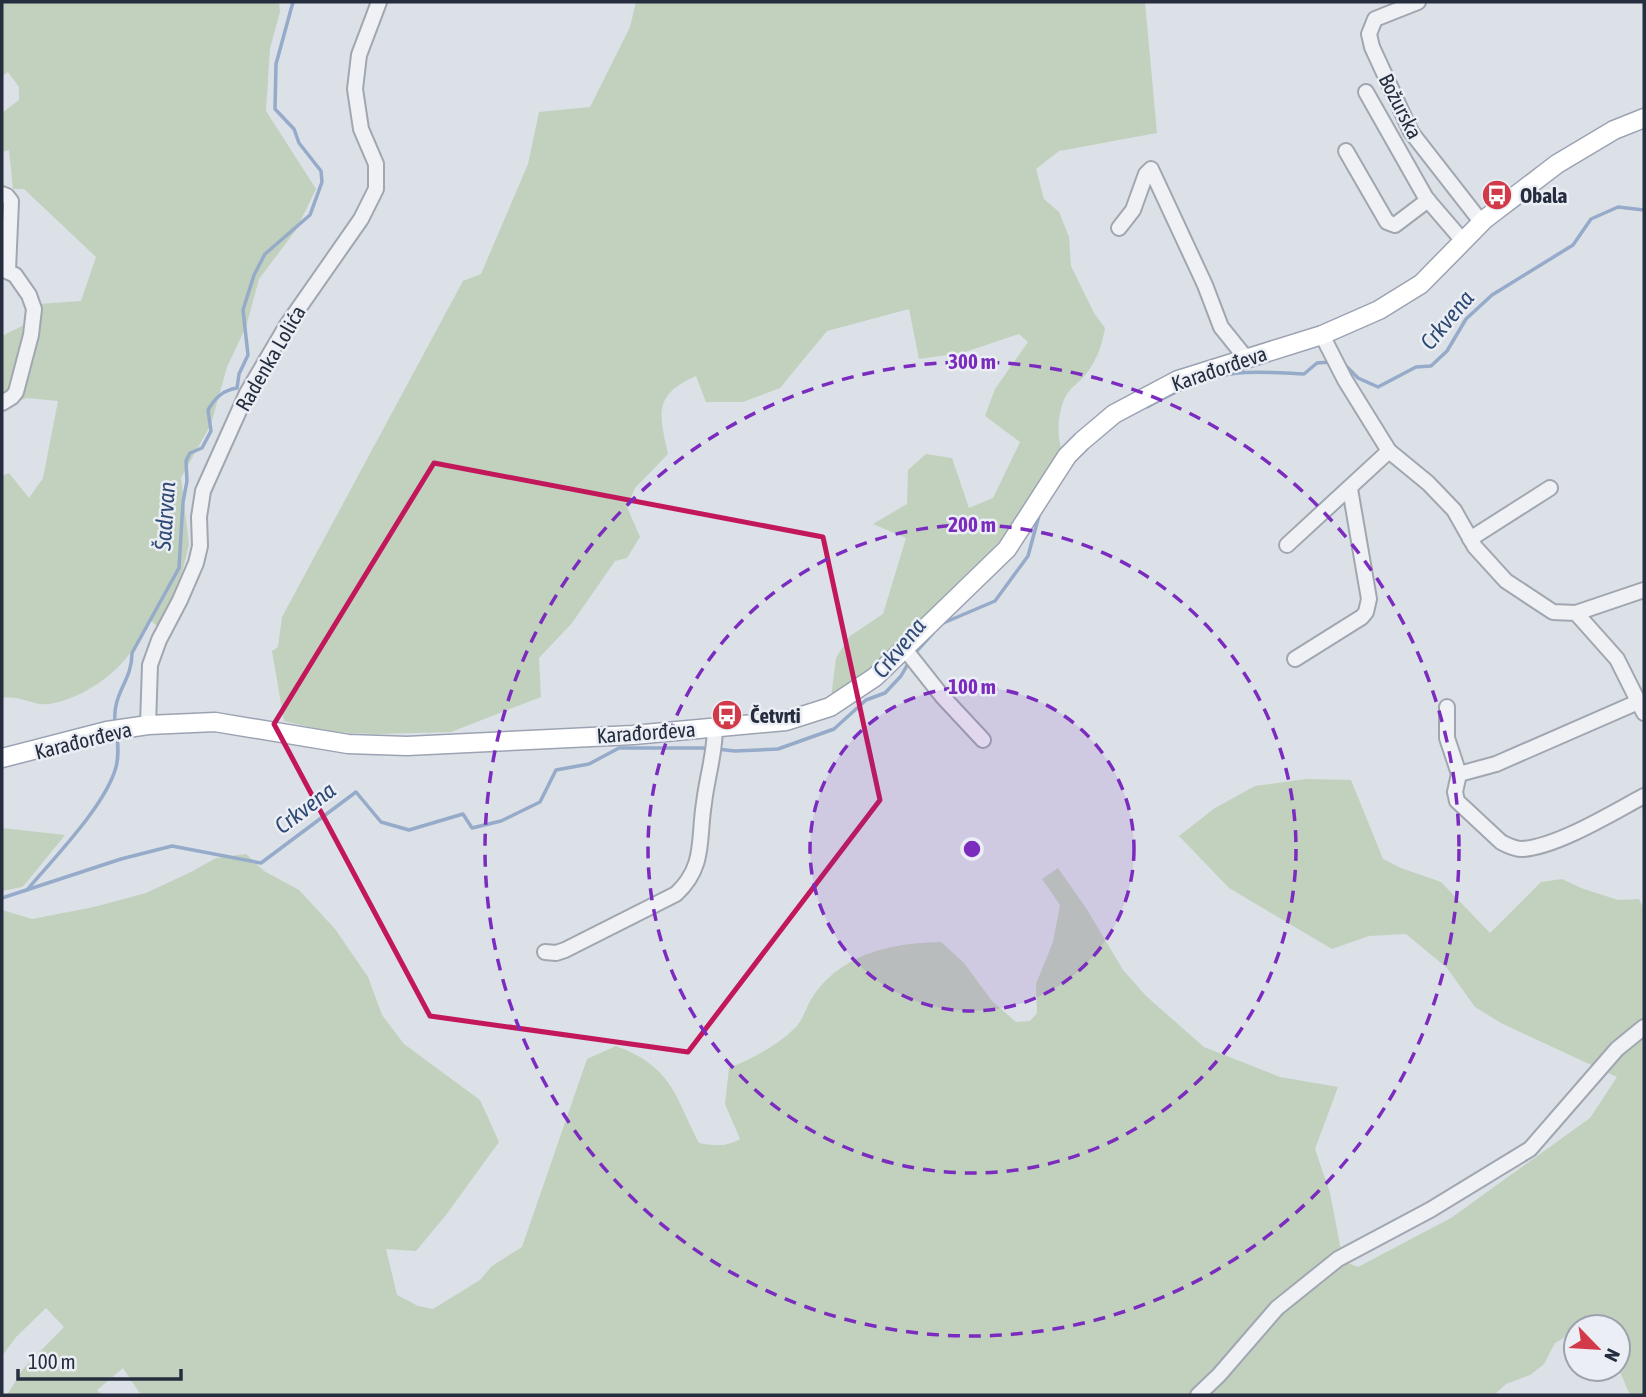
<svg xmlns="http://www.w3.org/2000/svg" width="1646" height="1397" font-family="'Asap Condensed',sans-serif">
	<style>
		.green { fill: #c1d1bd }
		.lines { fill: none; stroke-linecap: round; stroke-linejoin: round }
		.stream { stroke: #95abc9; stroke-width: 3.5 }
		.minor-casing { stroke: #a1a7b1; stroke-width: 18 }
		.major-casing { stroke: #9ba3b3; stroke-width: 21 }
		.minor { stroke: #eff1f5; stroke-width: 14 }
		.major { stroke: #fff; stroke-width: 18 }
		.marked { fill: none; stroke: #c2185b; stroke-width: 5; stroke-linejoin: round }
		.ring { fill: none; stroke: #7b2cbf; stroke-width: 3.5; stroke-dasharray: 12 9 }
		.labels { text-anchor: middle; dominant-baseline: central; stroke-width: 5; stroke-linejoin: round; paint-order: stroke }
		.street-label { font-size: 21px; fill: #252d3e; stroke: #ebeff5 }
		.poi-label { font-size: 21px; font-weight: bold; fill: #252d3e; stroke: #ebeff5; text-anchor: start }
		.water-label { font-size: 23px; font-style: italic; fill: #2e4973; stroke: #ebeff5 }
		.centre { fill: #7b2cbf; stroke: #ebeff5; stroke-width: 3.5 }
		.ring-label { font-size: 21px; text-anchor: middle; font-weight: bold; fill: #7b2cbf; stroke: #ebeff5; stroke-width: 5; stroke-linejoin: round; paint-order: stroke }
	</style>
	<rect width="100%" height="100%" fill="#dce0e7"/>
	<g class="green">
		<path d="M2,2H279L280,12L270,48L266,111L316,189L296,230L259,279L246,327L227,367L211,424L181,478L189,544L181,577L160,628L150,620C143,632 136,647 127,657C110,679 77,700 49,704C32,706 23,695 2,698V476L9,473L29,498L43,478L58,401L27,398L21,400L23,377L39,304L81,301L96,257L24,189H13L9,150L2,152V113L19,100V87L8,72L2,76Z"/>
		<path d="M636,2H1145L1157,133L1059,151L1036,169L1044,199L1059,212L1069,237L1071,266L1094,313L1105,328C1102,345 1097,360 1086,374C1081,381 1072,386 1067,394C1059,406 1056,433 1061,447L1001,540L950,590L875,677L830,707L836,658L850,636L883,614L906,538L873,524L907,504L908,470L926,454L952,458L969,508L993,498L1020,442L985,416L995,389L1028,342L1019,334L962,353L919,359L909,309L827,331L780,388L743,402H706L696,376C653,395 659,413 668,454L635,488L627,507L640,537L627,558L615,561L572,623L539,658L541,697L451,732L377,734L330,732L284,721L272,651L278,647L282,617L463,281L481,274L528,164L539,112L590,107L630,27Z"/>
		<path d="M28,323L12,386L9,392L2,397V336Z"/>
		<path d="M1306,779L1351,780L1383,859L1401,868L1441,882L1490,933L1541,882L1562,879L1581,888L1618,900L1639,899L1644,909V1395H1630L1618,1367V1327H1576V1331L1555,1343L1544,1364L1530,1375L1506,1384L1494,1395H141L123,1368L97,1390L102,1395H7L23,1369L64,1327L46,1308L16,1337L2,1356V910L32,919L94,907L146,893L191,872L216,858L246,854L264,871L299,890L335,929L368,977L382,1015L404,1044L480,1100L499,1142L446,1215L416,1251L386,1249L397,1295L418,1306L433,1309L480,1280L492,1266L522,1247L587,1059L616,1046C672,1067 674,1094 699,1143C715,1146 726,1147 740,1139L725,1104L729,1068C753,1058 775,1047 794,1029C804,1020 807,1003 816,992C846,952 894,943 941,942L964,963L992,1001L1016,1022L1030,1021L1037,1013L1036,984L1053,942L1060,905L1042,879L1058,868L1086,908L1123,970L1146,996L1204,1047L1280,1077L1338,1087L1315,1149L1330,1193L1343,1261L1358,1267L1451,1218L1590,1118L1617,1077L1501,1023L1475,1007L1447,968L1406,934L1369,936L1332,949L1229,888L1179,836L1215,808L1255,786Z"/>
		<path d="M2,828L65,835L26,883L22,887L2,891Z"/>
	</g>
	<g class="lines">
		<g class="stream">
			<path d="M1342,362L1358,378L1378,387L1416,367L1431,366L1447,351L1466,319L1492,295L1573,245L1591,219L1618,207L1644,210"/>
			<path d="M1147,407C1175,392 1206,376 1238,373C1260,371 1282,373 1304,374L1317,363L1331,362"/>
			<path d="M941,624L995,601L1028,556L1040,512"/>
			<path d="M915,653L933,633"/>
			<path d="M115,724C112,692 132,682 132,653L179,568L183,502L187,481L186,461L190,453L202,448L211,431L208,410C215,398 223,390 237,388L239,374L248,355L243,310L254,275L265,254L310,215L322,182L321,171L299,143L294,129L275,109L276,64L293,2"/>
			<path d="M717,749L735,751L778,749L834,729L866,700L885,693L901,676L909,662"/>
			<path d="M27,890C53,859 106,805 116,767C119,756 118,746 117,735"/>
			<path d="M2,898L121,859L172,846L261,863L356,792L381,822L409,830L463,814L472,828L501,821L540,802L556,770L589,764L619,748H709"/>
		</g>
		<g class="minor-casing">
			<g id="minor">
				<path d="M1418,2L1375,19L1369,34L1372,47L1411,132L1482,223"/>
				<path d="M1366,92L1426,198L1463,241"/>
				<path d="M1346,151L1387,222L1395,225L1428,200"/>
				<path d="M2,194L7,196L11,201L8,270"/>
				<path d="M1119,228L1133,210L1146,174L1151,169L1205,285L1221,327L1246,358"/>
				<path d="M2,269L15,275L29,295L34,309L31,335L16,392L12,397L2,403"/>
				<path d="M1322,335L1345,380L1389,451L1428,483L1454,510L1475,547L1506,581L1553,612L1576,613L1617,659L1644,713"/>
				<path d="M1470,539L1550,488"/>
				<path d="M1287,545L1389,451"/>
				<path d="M1576,613L1644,590"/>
				<path d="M904,648L942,696L983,740"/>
				<path d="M1295,659L1362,617L1366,612L1369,599L1350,489"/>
				<path d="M1447,707V738L1459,774L1455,792L1457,801L1501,842C1507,845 1514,849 1522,849C1557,847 1612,813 1644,796"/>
				<path d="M148,725L150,665L159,640L180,600L196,563L200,546L199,517L203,491L247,393L287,325L361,219L376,189V164L361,129L355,89L359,55L379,2"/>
				<path d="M1459,774L1496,764L1638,702"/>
				<path d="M545,952L556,953L565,950L676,894C706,866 698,839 704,803C707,777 715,754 715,727"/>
				<path d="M1198,1395L1219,1375L1277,1308L1338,1259L1430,1210L1530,1149L1617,1049L1644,1027"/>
			</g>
		</g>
		<g class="major-casing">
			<path id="major" d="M2,758L107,731L148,725L215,722L348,744L407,746L633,735L786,721L830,707L875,677L1007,549L1067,456L1082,441L1114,414L1178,380L1322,335L1379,310L1421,284L1485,219L1557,164L1614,130L1644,118"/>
		</g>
		<use href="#minor" class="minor"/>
		<use href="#major" class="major"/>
	</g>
	<path class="marked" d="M434,463L823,537L880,800L688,1052L430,1016L274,724Z"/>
	<circle cx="972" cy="849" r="162" fill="#7b2cbf" fill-opacity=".12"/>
	<g class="ring">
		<circle cx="972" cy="849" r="162"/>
		<circle cx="972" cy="849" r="324"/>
		<circle cx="972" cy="849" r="487"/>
	</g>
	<defs>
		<g id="bus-disc" transform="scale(1.575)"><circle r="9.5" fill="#d33a49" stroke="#ebeff5"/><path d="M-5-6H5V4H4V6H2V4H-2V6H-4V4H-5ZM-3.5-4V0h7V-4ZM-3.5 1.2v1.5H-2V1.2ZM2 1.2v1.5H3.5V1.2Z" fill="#fff"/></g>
	</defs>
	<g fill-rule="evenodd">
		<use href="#bus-disc" x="1497" y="195"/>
		<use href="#bus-disc" x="727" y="715"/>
	</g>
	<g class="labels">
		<g class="street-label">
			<text transform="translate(1401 106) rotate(63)">Božurska</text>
			<text transform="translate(270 358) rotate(-60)">Radenka Lolića</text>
			<text transform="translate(1219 368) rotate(-19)">Karađorđeva</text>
			<text transform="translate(646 732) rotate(-4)">Karađorđeva</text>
			<text transform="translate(83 740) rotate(-14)">Karađorđeva</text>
		</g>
		<g class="poi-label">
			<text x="1520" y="195">Obala</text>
			<text x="750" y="715">Četvrti</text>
		</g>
		<g class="water-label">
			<text transform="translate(1447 320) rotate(-50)">Crkvena</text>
			<text transform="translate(165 516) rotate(-86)">Šadrvan</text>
			<text transform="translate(899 648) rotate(-51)">Crkvena</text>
			<text transform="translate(305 808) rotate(-37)">Crkvena</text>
		</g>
	</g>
	<circle cx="972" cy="849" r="10" class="centre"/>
	<g class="ring-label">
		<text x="972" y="369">300 m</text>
		<text x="972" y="532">200 m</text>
		<text x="972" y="694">100 m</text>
	</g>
	<rect width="1646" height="1397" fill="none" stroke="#252d3e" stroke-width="7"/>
	<g transform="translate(1597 1348) rotate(115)"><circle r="33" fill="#ebeff5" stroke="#9ca1ac" stroke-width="2"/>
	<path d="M0-5L12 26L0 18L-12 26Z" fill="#d33a49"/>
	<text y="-10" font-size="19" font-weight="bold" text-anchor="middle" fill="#252d3e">N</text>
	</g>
	<path d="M18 1369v10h163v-10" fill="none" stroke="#252d3e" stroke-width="3.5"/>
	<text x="28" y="1369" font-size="21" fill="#252d3e" stroke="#ebeff5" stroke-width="5" paint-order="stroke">100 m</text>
</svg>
